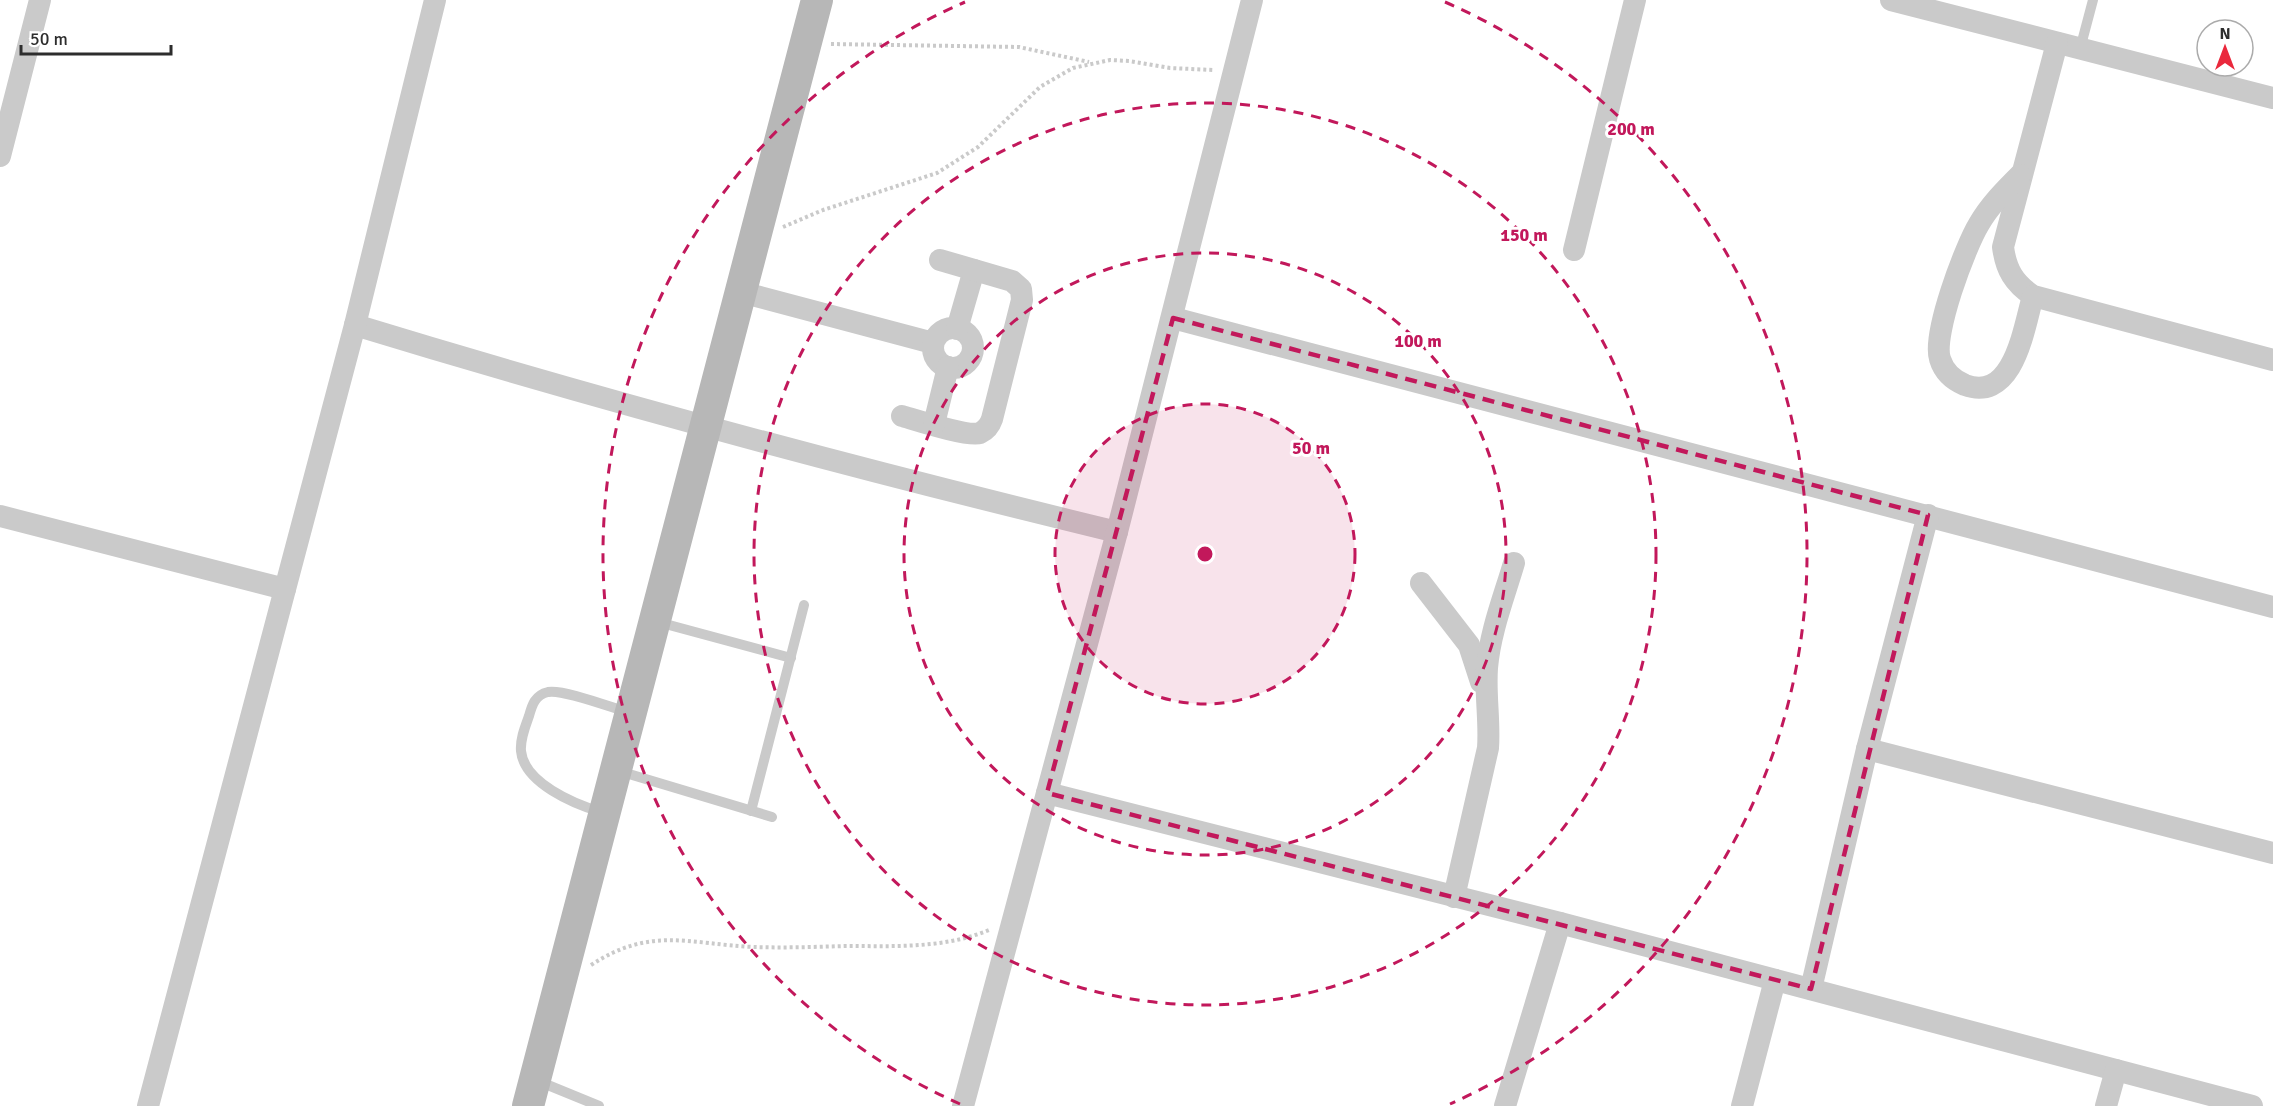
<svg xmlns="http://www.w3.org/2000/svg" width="2273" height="1106" font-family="Signika,sans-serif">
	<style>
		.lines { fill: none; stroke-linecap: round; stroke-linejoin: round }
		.path { stroke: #cacaca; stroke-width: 4; stroke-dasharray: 3 3; stroke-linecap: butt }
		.lane { stroke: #cacaca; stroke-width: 10 }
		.street { stroke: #cacaca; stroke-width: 22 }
		.secondary { stroke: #b7b7b7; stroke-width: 32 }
		.marked { fill: none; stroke: #c2185b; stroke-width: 4.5; stroke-dasharray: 12 8; stroke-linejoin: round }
		.ring { fill: none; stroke: #c2185b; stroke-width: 3; stroke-dasharray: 10 8 }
		.centre { fill: #c2185b; stroke: #fff; stroke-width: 3 }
		.ring-label { font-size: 18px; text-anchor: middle; font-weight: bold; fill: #c2185b; stroke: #fff; stroke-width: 6; stroke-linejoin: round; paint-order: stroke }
	</style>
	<rect width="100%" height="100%" fill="#fff"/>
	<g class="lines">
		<g class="path">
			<path d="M831,44L1019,47L1089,62"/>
			<path d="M783,227L823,210L937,173L978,147L1040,87L1073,68L1110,60L1129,61L1170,68L1213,70"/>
			<path d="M591,965C651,926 688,944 754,947C784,948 815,947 845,946C894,946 943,949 989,930"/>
		</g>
		<g class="lane">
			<path d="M2080,49L2093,0"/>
			<path d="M658,622L791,658"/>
			<path d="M619,771L772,817"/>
			<path d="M751,811L804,605"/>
			<path d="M601,812C574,804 524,783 521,751C520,739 525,727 529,716C532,705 535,695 548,692C563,689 610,707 627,712"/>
			<path d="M538,1081L599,1106"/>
		</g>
		<g class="street">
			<path d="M1891,0L2273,98"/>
			<path d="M2057,43L2003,247C2006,270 2014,283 2033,296L2273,360"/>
			<path d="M0,156L40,0"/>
			<path d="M2020,175C2005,190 1990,205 1979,224C1965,247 1932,335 1940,359C1944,372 1953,380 1965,385C2014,403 2024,327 2033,296"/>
			<path d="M1574,250L1635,0"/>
			<path d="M741,292L933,343"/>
			<path d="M1173,318L2273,607"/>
			<path d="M355,325C607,402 861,470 1117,532"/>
			<circle cx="953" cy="348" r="20"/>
			<path d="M957,329L974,270"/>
			<path d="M902,416C916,420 968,437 980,433C986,430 990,425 992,419L1022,300L1021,289L1012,281L940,260"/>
			<path d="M934,424L948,367"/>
			<path d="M0,516L285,589"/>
			<path d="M1421,583L1469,645L1481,682"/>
			<path d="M1867,749L2273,853"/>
			<path d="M1047,793L1560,923L2252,1106"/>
			<path d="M1454,897L1488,748C1490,721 1485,695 1487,668C1490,632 1504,597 1514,563"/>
			<path d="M1811,989L1867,749L1928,515"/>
			<path d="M148,1106L355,325L435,0"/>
			<path d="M963,1106L1117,532L1252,0"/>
			<path d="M1505,1106L1560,923"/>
			<path d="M1742,1106L1775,980"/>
			<path d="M2106,1106L2116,1070"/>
		</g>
		<path class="secondary" d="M528,1106L817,0"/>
	</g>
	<path class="marked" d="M1173,318L1928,515L1811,989L1047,793Z"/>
	<circle cx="1205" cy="554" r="150" fill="#c2185b" fill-opacity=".12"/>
	<g class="ring">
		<circle cx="1205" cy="554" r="150"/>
		<circle cx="1205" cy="554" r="301"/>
		<circle cx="1205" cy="554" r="451"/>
		<path d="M960 1104A602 602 0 0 1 965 2M1445 2A602 602 0 0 1 1450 1104"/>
	</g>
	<circle cx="1205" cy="554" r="9" class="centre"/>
	<g class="ring-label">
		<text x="1631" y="135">200 m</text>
		<text x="1524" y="241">150 m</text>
		<text x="1418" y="347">100 m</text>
		<text x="1311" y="454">50 m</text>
	</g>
	<g transform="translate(2225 48)"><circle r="28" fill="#ffffff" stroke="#ababab" stroke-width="1.5"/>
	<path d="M0-4.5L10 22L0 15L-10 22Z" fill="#ea283c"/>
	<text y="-9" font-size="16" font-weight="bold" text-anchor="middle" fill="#2d2d2d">N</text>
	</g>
	<path d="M21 45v9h150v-9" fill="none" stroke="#2d2d2d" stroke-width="3"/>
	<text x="30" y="45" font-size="18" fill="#2d2d2d" stroke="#ffffff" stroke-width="4.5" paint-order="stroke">50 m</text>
</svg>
